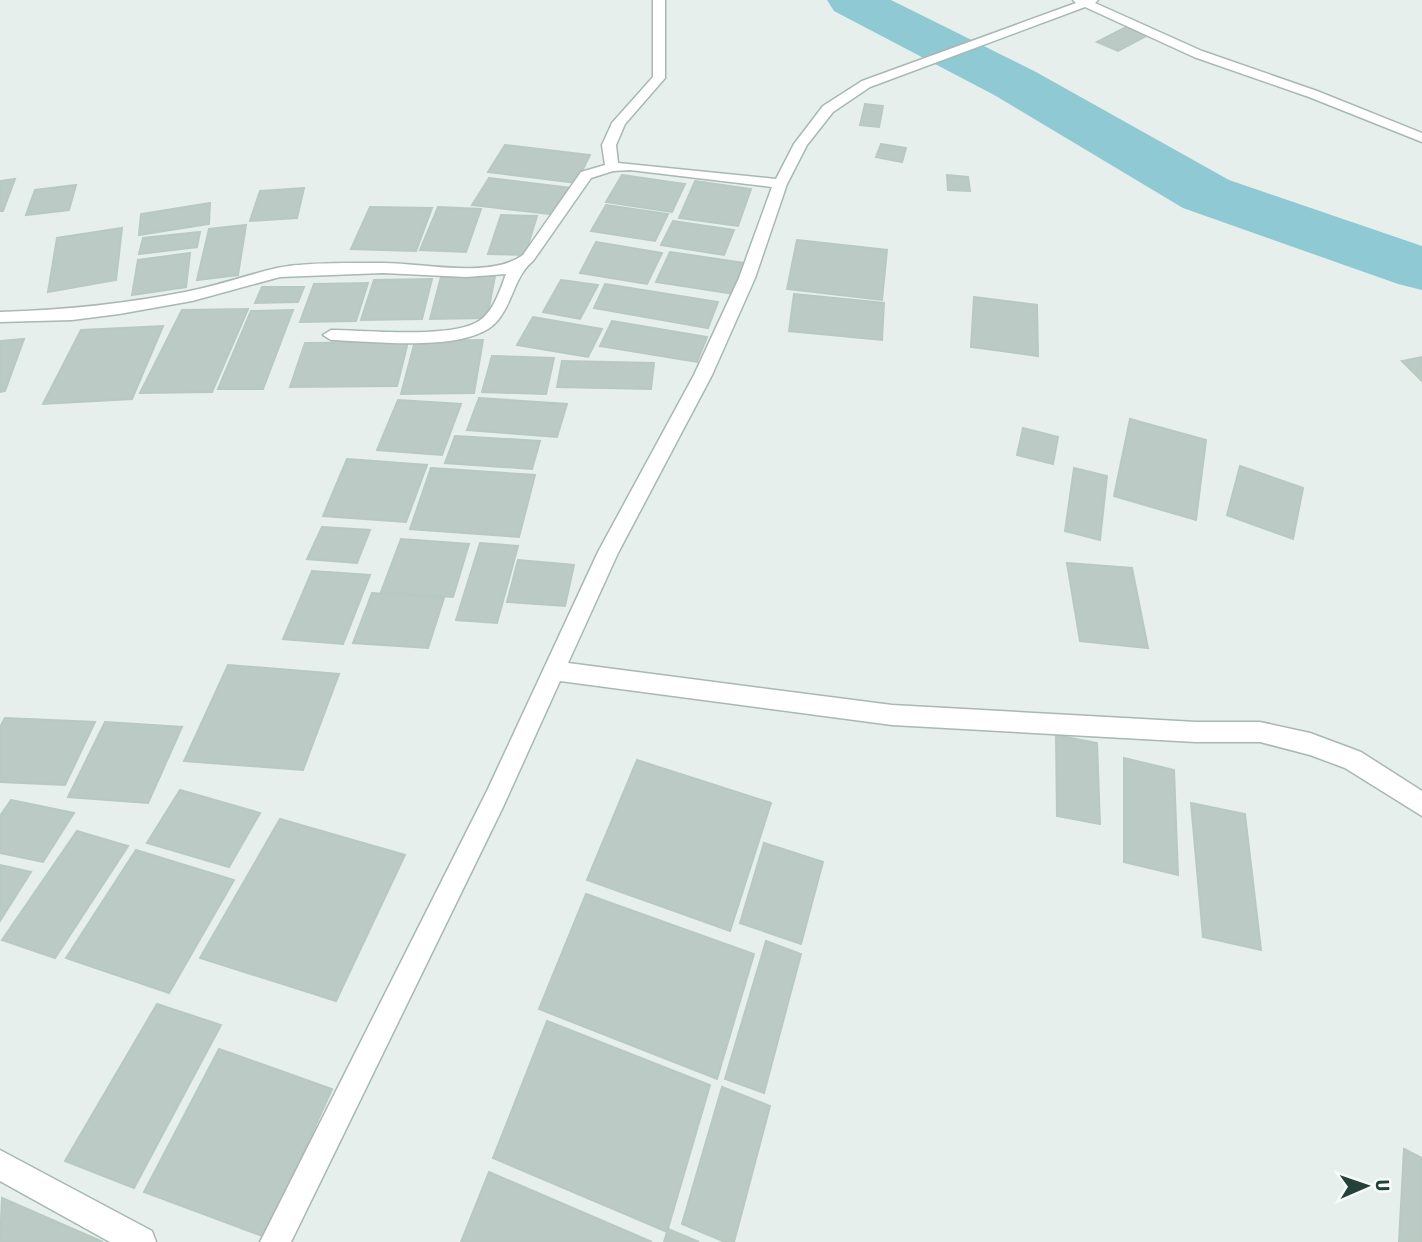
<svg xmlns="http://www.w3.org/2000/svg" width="1422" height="1242" font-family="'Asap Condensed',sans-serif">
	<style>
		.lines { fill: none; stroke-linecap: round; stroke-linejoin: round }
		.river { fill: #8ec9d4; fill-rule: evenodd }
		.building { fill: #bbcac4; stroke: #b8c9c2; stroke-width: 2 }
		.minor-casing { stroke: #a8b8b2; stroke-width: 3 }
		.minor { fill: #fff; fill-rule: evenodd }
	</style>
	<rect width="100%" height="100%" fill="#e6efeb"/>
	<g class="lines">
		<path class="river" d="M827,0H891L1036,72L1229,180L1422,246V290L1398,284L1183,208L996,96L834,11Z"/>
	</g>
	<g class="building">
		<path d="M1130,25L1152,33L1118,51L1097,42Z"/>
		<path d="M865,104L883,106L879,127L860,125Z"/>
		<path d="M881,144L906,148L902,162L876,157Z"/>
		<path d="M505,145L590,155L576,183L488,172Z"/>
		<path d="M622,175L685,184L672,212L606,202Z"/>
		<path d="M947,175L968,177L970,191L948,190Z"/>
		<path d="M489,178L572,188L558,215L472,205Z"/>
		<path d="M15,179L3,211H0V181Z"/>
		<path d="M695,181L751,189L738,226L679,218Z"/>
		<path d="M76,185L69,210L26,215L35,190Z"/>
		<path d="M304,188L297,218L250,221L260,191Z"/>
		<path d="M210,203L209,224L139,235L141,214Z"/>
		<path d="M606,205L668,214L655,241L591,231Z"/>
		<path d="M370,207L432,208L416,251L351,249Z"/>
		<path d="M438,207L481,209L466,252L420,250Z"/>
		<path d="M501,215L537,216L525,255L488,254Z"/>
		<path d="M673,221L734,230L724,255L661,245Z"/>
		<path d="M246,225L238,275L197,280L209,229Z"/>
		<path d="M122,228L116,280L48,292L57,238Z"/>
		<path d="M200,232L197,247L139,254L143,238Z"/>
		<path d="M797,240L887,250L882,300L787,289Z"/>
		<path d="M596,242L662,253L647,284L580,273Z"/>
		<path d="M670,252L745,263L734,294L656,282Z"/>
		<path d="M190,253L186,287L132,295L138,260Z"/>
		<path d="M495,276L487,318L430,319L441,277Z"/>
		<path d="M432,279L422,319L361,320L374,280Z"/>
		<path d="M561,280L598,285L580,319L543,312Z"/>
		<path d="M368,283L356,321L300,322L314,284Z"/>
		<path d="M605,284L718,302L708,328L594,308Z"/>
		<path d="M262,287H304L298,302L255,303Z"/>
		<path d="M794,294L884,303L882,340L789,331Z"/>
		<path d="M974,297L1037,305L1038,356L971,347Z"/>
		<path d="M248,309L212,392L140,393L182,310Z"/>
		<path d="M293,310L263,389H218L251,311Z"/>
		<path d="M533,317L602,329L588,357L517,345Z"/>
		<path d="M612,321L707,337L697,362L600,346Z"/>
		<path d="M163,326L132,399L43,404L81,330Z"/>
		<path d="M24,339L5,391L0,392V341Z"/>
		<path d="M483,340L474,393L401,394L415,341Z"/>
		<path d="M408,342L397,386L290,387L305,343Z"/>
		<path d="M492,356L554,358L546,394L482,392Z"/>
		<path d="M1422,357V381L1402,361Z"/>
		<path d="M562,361L654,363L651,389L557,387Z"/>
		<path d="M479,398L567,404L557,437L467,430Z"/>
		<path d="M398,400L461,404L442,455L377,450Z"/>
		<path d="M1130,419L1206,440L1196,520L1114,496Z"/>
		<path d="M1023,428L1058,437L1053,464L1017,455Z"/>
		<path d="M455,436L540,441L532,469L445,463Z"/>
		<path d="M347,459L427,465L406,522L323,516Z"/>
		<path d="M1240,466L1303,488L1293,539L1227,515Z"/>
		<path d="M431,468L535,475L519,537L410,529Z"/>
		<path d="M1074,468L1107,476L1100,540L1065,531Z"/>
		<path d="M322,527L370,530L357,563L307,559Z"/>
		<path d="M401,539L469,544L453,597L381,592Z"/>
		<path d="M480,543L518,546L497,623L456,620Z"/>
		<path d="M518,560L574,565L565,606L507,602Z"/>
		<path d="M1067,563L1132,568L1148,648L1080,641Z"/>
		<path d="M312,571L370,575L343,644L283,639Z"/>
		<path d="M372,593L444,598L428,648L353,643Z"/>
		<path d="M228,665L339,674L303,770L184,761Z"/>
		<path d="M5,718L95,722L65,785L0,782V727Z"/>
		<path d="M105,722L182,727L148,803L68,797Z"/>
		<path d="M1056,735L1097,743L1100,824L1057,816Z"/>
		<path d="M1124,758L1174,770L1178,875L1124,862Z"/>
		<path d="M637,760L771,803L730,931L587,880Z"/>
		<path d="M180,790L260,813L229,867L147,843Z"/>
		<path d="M11,800L74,813L43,862L0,853V816Z"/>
		<path d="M1191,803L1245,814L1261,950L1203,937Z"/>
		<path d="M280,819L405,855L336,1001L200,958Z"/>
		<path d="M77,831L128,846L55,958L2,940Z"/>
		<path d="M764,843L823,862L801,944L740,923Z"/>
		<path d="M136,850L234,880L169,993L66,958Z"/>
		<path d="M0,865L31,872L0,921Z"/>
		<path d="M586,894L754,954L717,1079L539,1009Z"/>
		<path d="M766,941L801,954L764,1093L725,1079Z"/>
		<path d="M157,1004L221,1025L134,1188L65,1161Z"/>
		<path d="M547,1021L710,1085L667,1232L493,1158Z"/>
		<path d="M219,1049L332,1089L265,1237L144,1192Z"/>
		<path d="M722,1087L770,1106L734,1242H725L682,1224Z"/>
		<path d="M1404,1149L1422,1158V1242H1399Z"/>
		<path d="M489,1172L652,1242H461Z"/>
		<path d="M2,1198L103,1242H0Z"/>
		<path d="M668,1229L699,1242H664Z"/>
	</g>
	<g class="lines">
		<g class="minor-casing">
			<g id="minor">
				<path d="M653,0H665V78L625,124L616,145L618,163L776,179L794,144L823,106L862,81L1076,3L1073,0H1098L1095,3L1202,51L1317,91L1422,133V142L1309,97L1194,57L1085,7L870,87L833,112L807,145L787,184L755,278L712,375L618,553L568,663L892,705L1196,722H1260L1310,733L1361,752L1422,791V816L1345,768L1310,755L1260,742H1196L892,725L560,681L503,807L291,1242H260L487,791L598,552L694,375L739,278L772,187L630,170L613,171L591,178L533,261C515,275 513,302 498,320C472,354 371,341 331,340L323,335L331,330C365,330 452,339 479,321C494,311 500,290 506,274L466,277L383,273L280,277L192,301L119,314L72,320L0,322V312C64,310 126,304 190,291C219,285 247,275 277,268C303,262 354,263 383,263C422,263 490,279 523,255L581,172L605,165L602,145L612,123L653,77Z"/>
				<path d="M0,1150L152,1231L156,1242H110L0,1181Z"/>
			</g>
		</g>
		<use href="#minor" class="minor"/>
	</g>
	<g transform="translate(1366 1186) rotate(88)" stroke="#f7fbf9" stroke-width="5" paint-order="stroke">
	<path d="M0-5L12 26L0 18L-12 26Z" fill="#24423a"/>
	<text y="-10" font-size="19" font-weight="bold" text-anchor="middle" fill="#24423a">U</text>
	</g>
</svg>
